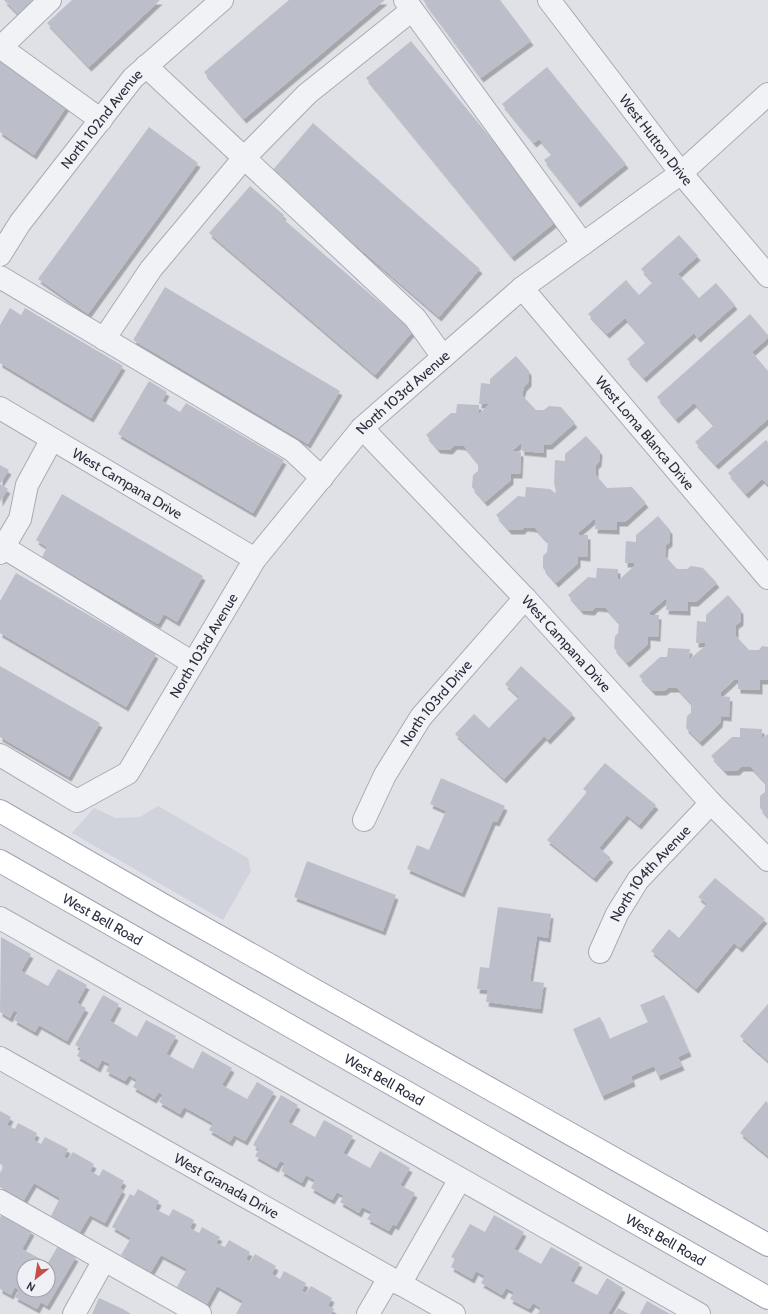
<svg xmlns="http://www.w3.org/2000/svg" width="768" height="1314" font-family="Cabin,sans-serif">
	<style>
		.built { fill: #d1d3dc }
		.building { fill: #bcbfca; fill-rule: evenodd; filter: url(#shadow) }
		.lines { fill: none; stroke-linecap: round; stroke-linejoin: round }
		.minor-casing { stroke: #a8abb4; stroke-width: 24 }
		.major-casing { stroke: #9fa3b2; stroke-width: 24 }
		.minor { stroke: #f1f2f6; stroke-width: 22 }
		.major { stroke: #fff; stroke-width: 22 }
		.labels { text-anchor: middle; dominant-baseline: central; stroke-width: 3; stroke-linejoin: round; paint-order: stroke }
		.street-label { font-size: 14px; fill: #292d3d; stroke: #eef0f5 }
	</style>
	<defs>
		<filter id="shadow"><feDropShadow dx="2.5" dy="4.5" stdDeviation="0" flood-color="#0004"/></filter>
	</defs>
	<rect width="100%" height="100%" fill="#dfe1e7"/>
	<path class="built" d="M158,806L248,858L251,871L223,920L72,833L94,808L116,818L140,817Z"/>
	<g class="building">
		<path d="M4,0H34L19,15Z"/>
		<path d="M72,0H160L89,67L47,23Z"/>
		<path d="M289,0H385L244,119L204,72Z"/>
		<path d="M423,0H500L531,41L481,78Z"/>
		<path d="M411,41L558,220L512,257L366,78Z"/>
		<path d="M0,61L67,106L34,155L0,132Z"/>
		<path d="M547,67L626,164L578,203L544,160L552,154L539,139L534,143L502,104Z"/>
		<path d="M313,123L480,269L439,317L271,172Z"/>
		<path d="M149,127L198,163L88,314L38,279Z"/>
		<path d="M250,186L284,215L282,218L413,331L375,375L209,233Z"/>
		<path d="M679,235L698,256L678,274L699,298L716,283L735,305L698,338L694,333L644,378L627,359L646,342L625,318L607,334L588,314L626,280L639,295L653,282L641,269Z"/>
		<path d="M165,287L340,391L308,444L133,340Z"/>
		<path d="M10,308L21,315L25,308L123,366L91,418L0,363V325Z"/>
		<path d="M750,314L768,335V338L752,352L768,371V419L716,465L695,442L714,425L694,403L676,419L657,397Z"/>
		<path d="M516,356L529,371V382L524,387L522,395L536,410H544L549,406L561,407L575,423L550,445H544V453L522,451L521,443L512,451L521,452L520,474H511V480L485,502L472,487L473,475L478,471V463L464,446L455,445L450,450L438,449L426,435L451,413H456L457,404L479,405V414L489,404H479L481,383L490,384V379Z"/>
		<path d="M149,381L167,392L162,401L180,412L186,403L284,460L253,513L118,434Z"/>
		<path d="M586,436L600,451L599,462L596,465V475L607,488L632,487L646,503L625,522H617V530L595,529L596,520H593L579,532V535H588V557L578,556V563L556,583L543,568V556L547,552L548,542L535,528L525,527L522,530H509L496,515L518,496L525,497L526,487L550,489L555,493L556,492L554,483L555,460L565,461V454Z"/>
		<path d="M766,440L768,442V485L762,479L746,494L728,473Z"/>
		<path d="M0,465L9,470L0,484L8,489L0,502Z"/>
		<path d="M62,494L203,576L177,622L164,614L158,624L42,557L47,547L36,540Z"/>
		<path d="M658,516L670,530V542L666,545L665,556L677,569H687L691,566L703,568L717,583L696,602H688V611L666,610L667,600H664L650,612V615H659L658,637L648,636V644L627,663L614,648L615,636L618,633L619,623L606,608L596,607L592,611L581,610L568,595L588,577L596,578L597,568L618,569V579H620L634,566V563H625L626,541L636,542V535Z"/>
		<path d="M16,573L156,654L126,707L0,633V601Z"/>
		<path d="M728,595L741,610V621L736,625V636L749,650H759L762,646L768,647V680H760V690L738,689V680L735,679L721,692V696L730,697L729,717L721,716L720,723L700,742L686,728L687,716L691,713V703L677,688H668L664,691H653L639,676L660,657H667L668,648L690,649L689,658H691L705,646V643H696L697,621L706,622V615Z"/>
		<path d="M0,666L100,723L69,777L0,737Z"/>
		<path d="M521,666L573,714L548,740L544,736L504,779L455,734L474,714L489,728L519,697L505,684Z"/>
		<path d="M740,728L762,729V738L768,734V817L760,808V796L765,792V782L751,767H741L737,771H725L711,756L732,737H740Z"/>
		<path d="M605,763L656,805L639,825L627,815L599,848L611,858L594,878L547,840L587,792L583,789Z"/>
		<path d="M441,778L505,806L497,822L493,821L462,893L407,869L417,845L429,850L446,811L430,804Z"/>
		<path d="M307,861L396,895L383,931L294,897Z"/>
		<path d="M715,878L765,919L740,948L734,943L696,989L651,951L669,929L679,938L707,904L698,897Z"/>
		<path d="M498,907L551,914L548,938L537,936L530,981L544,983L540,1009L486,1002L488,990L477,989L480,967L489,968Z"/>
		<path d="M1,937L31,954L21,971L48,986L58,969L87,985L77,1003L86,1008L67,1041L39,1025L35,1032L14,1020L18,1013L14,1010L10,1018L0,1012Z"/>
		<path d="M103,995L119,1004L110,1021L137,1037L146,1020L176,1036L166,1054L193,1069L202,1051L232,1068L222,1085L247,1099L257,1082L274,1092L245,1141L234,1135L230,1142L209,1130L213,1123L184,1107L180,1114L159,1102L163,1095L159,1092L154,1099L133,1087L137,1080L129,1075L125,1081L106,1071L110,1064L102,1060L98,1068L77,1056L81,1048L75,1045Z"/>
		<path d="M664,995L689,1052L678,1057L682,1066L658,1076L654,1066L631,1076L633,1082L602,1096L573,1029L600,1017L609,1039L648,1022L640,1005Z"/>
		<path d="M768,1004V1061L740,1036Z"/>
		<path d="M281,1095L298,1105L288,1122L315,1137L324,1120L353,1136L343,1153L370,1168L380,1151L410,1168L400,1185L415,1193L396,1226L393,1224L389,1231L367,1219L372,1212L362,1207L359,1213L340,1202L344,1196L337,1192L332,1200L311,1188L315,1180L306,1175L302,1183L281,1171L285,1163L280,1161L276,1168L255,1156L259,1149L253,1145Z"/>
		<path d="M766,1101L768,1103V1156L740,1133Z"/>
		<path d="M0,1111L11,1117L7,1125L15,1129L18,1123L37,1133L34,1140L41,1144L45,1137L68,1149L64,1157L68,1159L73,1152L94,1164L90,1171L99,1176L103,1169L124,1181L120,1188L123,1190L105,1223L90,1215L80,1232L51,1216L60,1198L34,1183L24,1200L0,1187V1173L4,1166L0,1164Z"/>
		<path d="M138,1189L159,1201L155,1209L169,1216L173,1209L194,1220L190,1228L199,1233L202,1227L220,1237L216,1243L225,1247L229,1240L250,1252L246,1259L250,1262L255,1254L276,1266L272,1274L280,1279L284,1271L306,1283L302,1291L306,1293L311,1286L332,1298L328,1306L334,1309L331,1314H236L243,1301L217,1286L207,1304L177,1287L187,1269L161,1255L151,1272L121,1255L131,1238L112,1227L130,1194L134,1196Z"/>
		<path d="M2,1214L32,1231L22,1249L48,1263L58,1246L76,1257L47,1306L41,1302L37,1309L15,1297L19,1290L15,1287L11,1295L0,1289V1218ZM24,1266H48V1290H24Z"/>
		<path d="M494,1215L524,1232L514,1249L541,1264L551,1247L580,1263L570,1281L597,1295L607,1278L623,1288L608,1314H538L541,1308L533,1303L529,1309L510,1299L514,1292L506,1288L502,1295L481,1283L485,1276L476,1271L472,1279L451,1267L455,1259L451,1257L470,1224L485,1232Z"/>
		<path d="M99,1298L123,1309L131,1314H92Z"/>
		<path d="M647,1301L670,1314H640Z"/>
		<path d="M618,1308L629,1314H614Z"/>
	</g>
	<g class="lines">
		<g class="minor-casing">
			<g id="minor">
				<path d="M405,0L583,244"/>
				<path id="s1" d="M549,0L681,173L768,276"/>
				<path d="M0,47L101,120"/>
				<path d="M0,48L50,0"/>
				<path d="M146,66L415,318L443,357"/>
				<path id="s2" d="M0,255L20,223L133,78L222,0"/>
				<path d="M0,277L292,450L322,478"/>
				<path id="s3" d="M522,288L768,578"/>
				<path d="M104,339L151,269L244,158L307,94L412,10"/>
				<path id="s4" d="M0,408L255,559"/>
				<path id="s5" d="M362,428L525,598L711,803L768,860"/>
				<path d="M3,547L193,663"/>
				<path d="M0,553L20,519L27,485L52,439"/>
				<path id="s6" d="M0,755L77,801L128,773L255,559L362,428L522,288L681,173L768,94"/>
				<path id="s7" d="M364,820L385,775L421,717L525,598"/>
				<path d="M0,918L699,1314"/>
				<path id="s8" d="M600,952L617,914L638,880L711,803"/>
				<path id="s9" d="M0,1058L454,1314"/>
				<path d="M0,1201L200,1314"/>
				<path d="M400,1284L460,1179"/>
				<path d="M74,1314L104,1260"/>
				<path d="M368,1314L389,1278"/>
			</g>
		</g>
		<g class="major-casing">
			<g id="major">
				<path d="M0,811L170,909L768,1245"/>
				<path id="s10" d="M0,861L768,1298"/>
			</g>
		</g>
		<use href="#minor" class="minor"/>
		<use href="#major" class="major"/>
	</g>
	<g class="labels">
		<g class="street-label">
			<text stroke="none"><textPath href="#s2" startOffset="170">North 102nd Avenue</textPath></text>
			<text stroke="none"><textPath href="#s1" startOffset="176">West Hutton Drive</textPath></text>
			<text stroke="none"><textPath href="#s6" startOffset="620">North 103rd Avenue</textPath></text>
			<text stroke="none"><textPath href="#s3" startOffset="190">West Loma Blanca Drive</textPath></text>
			<text stroke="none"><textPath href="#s4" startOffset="148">West Campana Drive</textPath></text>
			<text stroke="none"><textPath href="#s5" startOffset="297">West Campana Drive</textPath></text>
			<text stroke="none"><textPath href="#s6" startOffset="296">North 103rd Avenue</textPath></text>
			<text stroke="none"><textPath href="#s7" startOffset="138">North 103rd Drive</textPath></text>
			<text stroke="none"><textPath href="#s8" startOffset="94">North 104th Avenue</textPath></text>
			<text stroke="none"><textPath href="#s10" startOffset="118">West Bell Road</textPath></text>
			<text stroke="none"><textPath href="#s10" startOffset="442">West Bell Road</textPath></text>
			<text stroke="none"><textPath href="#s9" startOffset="260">West Granada Drive</textPath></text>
			<text stroke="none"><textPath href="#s10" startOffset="766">West Bell Road</textPath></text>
		</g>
	</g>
	<g transform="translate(36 1278) rotate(210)"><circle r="19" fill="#eef0f5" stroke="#9fa2ab"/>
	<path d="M0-3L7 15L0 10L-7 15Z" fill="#c54d4b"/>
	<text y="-6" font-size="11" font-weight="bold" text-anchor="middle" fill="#292d3d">N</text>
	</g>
</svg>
